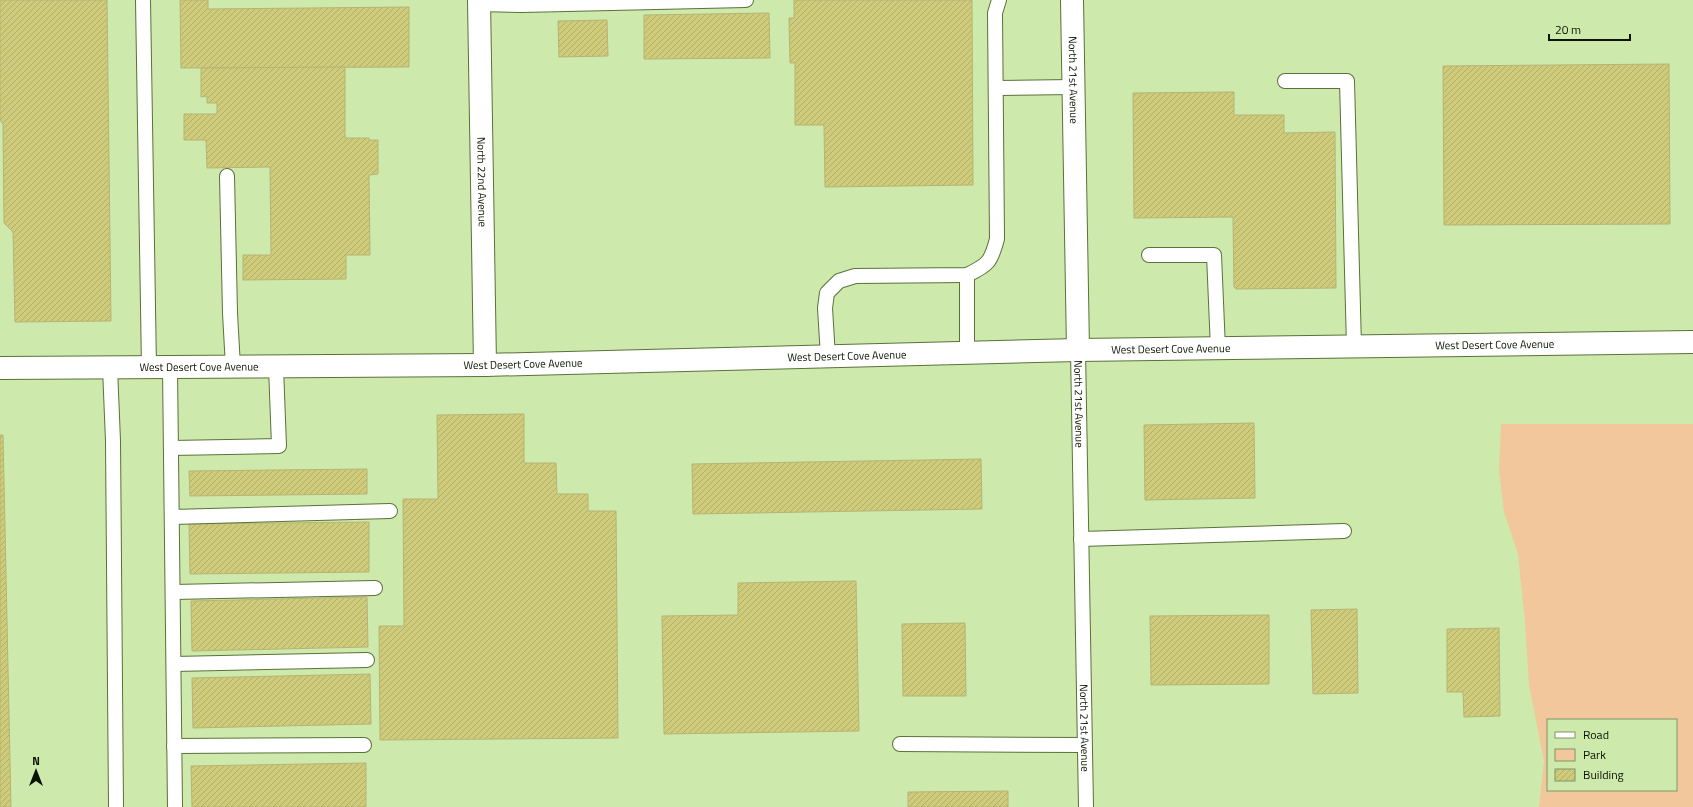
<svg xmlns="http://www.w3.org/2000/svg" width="1693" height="807" font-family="'Titillium Web',sans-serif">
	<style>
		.green { fill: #f2c79b; fill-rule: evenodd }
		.building { fill: url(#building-hatch); stroke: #b6b474 }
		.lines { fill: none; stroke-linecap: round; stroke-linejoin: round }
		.service-casing { stroke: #5b7139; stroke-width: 16 }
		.minor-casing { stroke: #5b7139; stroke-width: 24 }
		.service { stroke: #fff; stroke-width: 14 }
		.minor { stroke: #fff; stroke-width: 22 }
		.labels { text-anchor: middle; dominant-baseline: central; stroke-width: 4; stroke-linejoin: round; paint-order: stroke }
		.street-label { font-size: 11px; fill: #0b1401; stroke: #cee9ac }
	</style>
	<defs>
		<pattern id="building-hatch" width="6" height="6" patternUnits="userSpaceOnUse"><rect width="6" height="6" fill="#cecc7a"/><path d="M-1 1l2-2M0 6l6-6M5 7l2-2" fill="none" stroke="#b0ae68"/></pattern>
	</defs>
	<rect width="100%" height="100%" fill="#cee9ac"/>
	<path class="green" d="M1501,424H1693V807H1539L1544,761L1529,685L1525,621L1518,554L1504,512L1499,471ZM1548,720H1676V790H1548Z"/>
	<g class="building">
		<path d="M0,0H107L111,321L15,322L13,232L4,223L3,124L0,120Z"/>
		<path d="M180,0H208V9L409,7V67L181,68Z"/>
		<path d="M794,0H972L973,185L825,187L824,125H795V63H790L789,18H794Z"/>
		<path d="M769,13L770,58L644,59V15Z"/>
		<path d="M607,20L608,56L559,57L558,21Z"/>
		<path d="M1669,64L1670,224L1444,225L1443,66Z"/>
		<path d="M345,67V138H369V140H378V174L369,175L370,255H346V279L243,280V255H271L270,167L207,168L206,140H184V114H217V103H207V96L201,97V68Z"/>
		<path d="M1234,92V115H1284V133L1335,132L1336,288L1236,289L1234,287L1233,217L1134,218L1133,93Z"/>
		<path d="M524,414V463H556L557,494H588V511H616L618,738L380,740L379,626H404L403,499H438L437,415Z"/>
		<path d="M1254,423L1255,498L1145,500L1144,425Z"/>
		<path d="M0,435H3L11,807H0Z"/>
		<path d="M981,459L982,509L693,514L692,464Z"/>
		<path d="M367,469V494L190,496L189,471Z"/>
		<path d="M369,522V572L190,574L189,524Z"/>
		<path d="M856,581L859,731L664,734L662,616L738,615V583Z"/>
		<path d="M367,597L368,647L192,651L191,601Z"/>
		<path d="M1357,609L1358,693L1313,694L1311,610Z"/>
		<path d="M1269,615V684L1151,685L1150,616Z"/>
		<path d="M965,623L966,696H903L902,624Z"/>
		<path d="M1499,628L1500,716L1464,717L1463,692H1447V629Z"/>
		<path d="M370,674L371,724L193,728L192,678Z"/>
		<path d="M366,763V807H192L191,766Z"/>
		<path d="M1008,791V807H908V792Z"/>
	</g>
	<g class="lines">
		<g class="service-casing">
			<g id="service">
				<path d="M143,0L149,368"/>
				<path d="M479,4L522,5L746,0"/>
				<path d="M1285,81H1347L1354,347"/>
				<path d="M996,88L1073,87"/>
				<path d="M227,176L230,313L233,367"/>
				<path d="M1149,255H1214L1218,349"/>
				<path d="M967,275V353"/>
				<path id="s1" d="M1078,350L1086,807"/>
				<path d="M828,357L825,308L827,293L839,281L855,276L967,275C988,265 991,262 997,239L995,13L999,0"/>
				<path d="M170,367L175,807"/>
				<path d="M110,368L113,441L116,807"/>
				<path d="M171,448L279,446L276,367"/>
				<path d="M172,517L390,511"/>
				<path d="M1081,539L1344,531"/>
				<path d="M173,592L375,588"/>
				<path d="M174,664L367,660"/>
				<path d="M900,744L1084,745"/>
				<path d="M174,746L364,745"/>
			</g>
		</g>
		<g class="minor-casing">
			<g id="minor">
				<path id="s2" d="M479,0L485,365"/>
				<path id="s3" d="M1072,0L1078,350"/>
				<path id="s4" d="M0,368L485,365L1078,350L1693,342"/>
			</g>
		</g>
		<use href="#service" class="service"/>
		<use href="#minor" class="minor"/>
	</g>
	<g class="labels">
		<g class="street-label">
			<text stroke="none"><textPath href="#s3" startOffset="80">North 21st Avenue</textPath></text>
			<text stroke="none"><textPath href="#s2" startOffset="182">North 22nd Avenue</textPath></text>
			<text stroke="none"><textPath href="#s4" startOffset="1495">West Desert Cove Avenue</textPath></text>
			<text stroke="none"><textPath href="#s4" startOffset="1171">West Desert Cove Avenue</textPath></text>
			<text stroke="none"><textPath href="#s4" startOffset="847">West Desert Cove Avenue</textPath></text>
			<text stroke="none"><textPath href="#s4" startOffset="523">West Desert Cove Avenue</textPath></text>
			<text stroke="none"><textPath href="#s4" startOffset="199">West Desert Cove Avenue</textPath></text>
			<text stroke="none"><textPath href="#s1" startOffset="54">North 21st Avenue</textPath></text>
			<text stroke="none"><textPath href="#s1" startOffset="378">North 21st Avenue</textPath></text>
		</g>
	</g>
	<rect x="1547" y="719" width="130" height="72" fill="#cee9ac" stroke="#809468"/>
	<rect x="1555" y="732" width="20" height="6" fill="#ffffff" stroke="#809468"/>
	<text x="1583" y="739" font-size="12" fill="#0b1401">Road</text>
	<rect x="1555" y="749" width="20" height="12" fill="#f2c79b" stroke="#809468"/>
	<text x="1583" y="759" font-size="12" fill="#0b1401">Park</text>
	<rect x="1555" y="769" width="20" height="12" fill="url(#building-hatch)" stroke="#809468"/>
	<text x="1583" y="779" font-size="12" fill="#0b1401">Building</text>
	<g transform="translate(36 771)" stroke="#cee9ac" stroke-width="3" paint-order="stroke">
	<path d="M0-3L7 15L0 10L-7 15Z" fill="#0b1401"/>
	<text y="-6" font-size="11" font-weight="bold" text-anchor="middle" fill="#0b1401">N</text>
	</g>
	<path d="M1549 34v6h81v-6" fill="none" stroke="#0b1401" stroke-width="2"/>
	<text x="1555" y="34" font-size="12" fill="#0b1401" stroke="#cee9ac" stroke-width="3" paint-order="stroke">20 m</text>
</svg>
